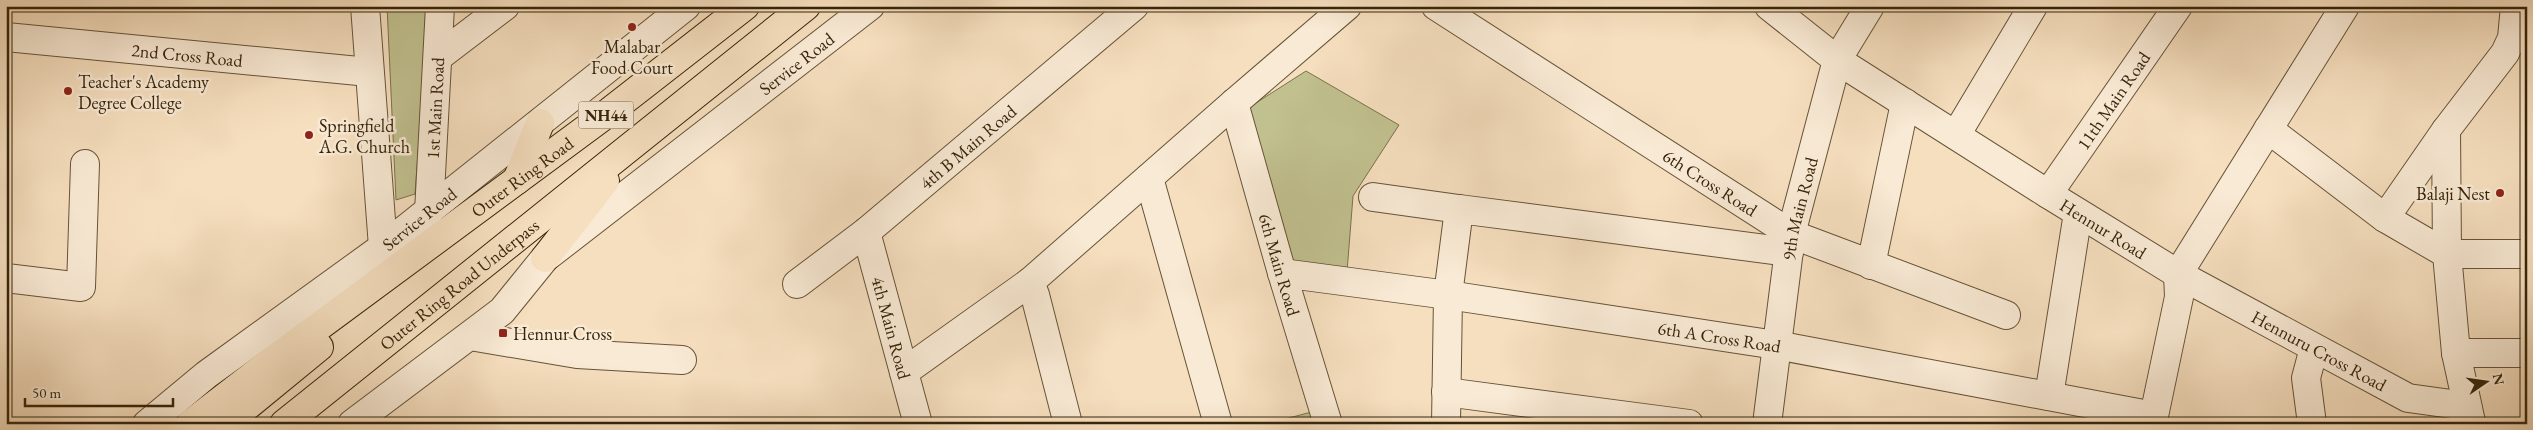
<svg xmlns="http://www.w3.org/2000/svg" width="2533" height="430" font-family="'EB Garamond',serif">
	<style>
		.green { fill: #c1c08f; stroke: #7c724c }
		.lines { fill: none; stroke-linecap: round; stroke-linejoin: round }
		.minor-casing { stroke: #665337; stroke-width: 30 }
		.highway-casing { stroke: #36240a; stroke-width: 30 }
		.minor { stroke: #f9ead5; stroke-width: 28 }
		.highway { stroke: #f6dfbf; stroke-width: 28 }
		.poi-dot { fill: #8f2418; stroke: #f9ead5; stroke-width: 2 }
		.labels { text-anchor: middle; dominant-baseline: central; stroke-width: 5; stroke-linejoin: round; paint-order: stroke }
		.shield { fill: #f9ead5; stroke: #705f47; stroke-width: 1 }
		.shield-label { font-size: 16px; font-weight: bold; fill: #36240a }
		.poi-label { font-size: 18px; fill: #36240a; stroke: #f9ead5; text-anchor: start }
		.street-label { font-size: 18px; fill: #36240a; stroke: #f9ead5 }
	</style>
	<rect width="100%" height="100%" fill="#f6dfbf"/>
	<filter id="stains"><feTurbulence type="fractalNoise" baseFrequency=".004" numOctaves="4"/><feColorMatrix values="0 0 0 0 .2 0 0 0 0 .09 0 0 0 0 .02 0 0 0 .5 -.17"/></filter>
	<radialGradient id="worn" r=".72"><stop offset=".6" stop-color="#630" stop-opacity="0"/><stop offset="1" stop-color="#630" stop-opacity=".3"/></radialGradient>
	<g class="green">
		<path d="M387,6H429L415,194L396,200Z"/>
		<path d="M1306,71L1399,125L1353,196L1347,272L1291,266L1248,108Z"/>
		<path d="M1319,410L1323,424H1266Z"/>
	</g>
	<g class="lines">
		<g class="minor-casing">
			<g id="minor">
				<path d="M365,6L383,247"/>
				<path id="s1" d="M1436,6L1791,234L2006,315"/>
				<path id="s2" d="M1769,6L1837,60L2048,194L2178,274L2408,398L2466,406"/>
				<path id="s3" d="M6,37L369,72"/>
				<path d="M438,57L505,6"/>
				<path id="s4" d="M1234,103L1282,273L1328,424"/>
				<path d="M2268,129L2385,218L2447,254L2456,353L2471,422"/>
				<path d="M2446,130L2447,254H2527"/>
				<path d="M1956,135L2033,6"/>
				<path d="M1149,178L1218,424"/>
				<path id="s5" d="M2048,194L2178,6"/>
				<path d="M1373,197L1459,209"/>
				<path id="s6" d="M429,212L440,6"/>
				<path d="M2385,218L2446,130L2505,53L2512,38L2515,6"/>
				<path id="s7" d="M866,232L918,424"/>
				<path d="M1871,265L1905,103"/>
				<path id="s8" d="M1282,273L1448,295L1776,345L2154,416"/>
				<path d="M2178,274L2345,6"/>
				<path d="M6,278L81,287L85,164"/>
				<path d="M1030,282L1035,295L1068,424"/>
				<path id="s9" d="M797,284L866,232L1134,6"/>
				<path d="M470,336L577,354L682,360"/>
				<path d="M2456,353H2527"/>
				<path d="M904,372L1030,282L1234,103L1347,6"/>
				<path d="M1446,392L1689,424"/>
				<path d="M2049,396L2078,213"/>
				<path id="s10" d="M147,424L206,375L383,247L686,6"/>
				<path id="s11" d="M352,424L502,311L545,258L870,6"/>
				<path d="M1446,424L1448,295L1459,209L1789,252"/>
				<path id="s12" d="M1767,424L1791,234L1837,60L1870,6"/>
				<path d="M2150,424L2154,416L2179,297L2178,274"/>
				<path d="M2312,424L2306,378L2314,348"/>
			</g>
		</g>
		<g class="highway-casing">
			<g id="highway">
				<path d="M517,180L540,123"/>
				<path d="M545,258L605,181"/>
				<path id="s13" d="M190,424L268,364L609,112L745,6"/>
				<path d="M225,424L319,347"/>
				<path id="s14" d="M284,424L806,6"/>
			</g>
		</g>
		<use href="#minor" class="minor"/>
		<use href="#highway" class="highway"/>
	</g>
	<g class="poi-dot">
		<circle cx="632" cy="27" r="5"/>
		<circle cx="68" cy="91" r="5"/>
		<circle cx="309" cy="135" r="5"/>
		<circle cx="2500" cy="193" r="5"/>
		<rect x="498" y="328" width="10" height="10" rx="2.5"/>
	</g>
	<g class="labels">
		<rect class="shield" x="578.5" y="101.5" width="55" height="27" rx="4"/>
		<g class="shield-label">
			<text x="606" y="115">NH44</text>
		</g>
		<g class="poi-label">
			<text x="632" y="46" text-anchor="middle">Malabar<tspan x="632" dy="21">Food Court</tspan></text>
			<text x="78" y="81">Teacher's Academy<tspan x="78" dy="21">Degree College</tspan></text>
			<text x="319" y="125">Springfield<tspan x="319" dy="21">A.G. Church</tspan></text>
			<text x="2490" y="193" text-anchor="end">Balaji Nest</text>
			<text x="513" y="333">Hennur Cross</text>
		</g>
		<g class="street-label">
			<text stroke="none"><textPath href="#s3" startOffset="182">2nd Cross Road</textPath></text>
			<text stroke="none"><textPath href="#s11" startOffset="574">Service Road</textPath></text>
			<text stroke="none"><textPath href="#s5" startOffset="114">11th Main Road</textPath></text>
			<text stroke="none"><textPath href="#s6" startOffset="104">1st Main Road</textPath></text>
			<text stroke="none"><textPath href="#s9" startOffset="219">4th B Main Road</textPath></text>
			<text stroke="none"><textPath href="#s13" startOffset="414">Outer Ring Road</textPath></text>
			<text stroke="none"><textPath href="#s1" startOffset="326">6th Cross Road</textPath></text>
			<text stroke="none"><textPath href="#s12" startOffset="218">9th Main Road</textPath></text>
			<text stroke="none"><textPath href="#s10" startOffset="341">Service Road</textPath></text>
			<text stroke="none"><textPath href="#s2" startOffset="402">Hennur Road</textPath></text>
			<text stroke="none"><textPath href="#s4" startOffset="168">6th Main Road</textPath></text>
			<text stroke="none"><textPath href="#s14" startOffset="224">Outer Ring Road Underpass</textPath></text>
			<text stroke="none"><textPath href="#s7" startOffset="99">4th Main Road</textPath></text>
			<text stroke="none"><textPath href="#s8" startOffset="442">6th A Cross Road</textPath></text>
			<text stroke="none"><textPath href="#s2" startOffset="650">Hennuru Cross Road</textPath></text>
		</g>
	</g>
	<rect width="2533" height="430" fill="none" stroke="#f6dfbf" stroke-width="25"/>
	<rect x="8" y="8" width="2518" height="415" fill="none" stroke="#36240a" stroke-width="2.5"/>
	<rect x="12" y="12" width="2508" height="405" fill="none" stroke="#36240a"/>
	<g transform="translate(2486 382) rotate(77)" stroke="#f9ead5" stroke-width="4" paint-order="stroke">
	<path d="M0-4L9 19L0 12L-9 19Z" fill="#36240a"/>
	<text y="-8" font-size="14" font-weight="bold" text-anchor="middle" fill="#36240a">N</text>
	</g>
	<path d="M25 398v8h148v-8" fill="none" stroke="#36240a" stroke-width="2.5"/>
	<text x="32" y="398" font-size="15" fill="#36240a" stroke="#f9ead5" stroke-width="4" paint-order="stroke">50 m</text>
	<rect width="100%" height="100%" filter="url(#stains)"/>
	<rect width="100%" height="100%" fill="url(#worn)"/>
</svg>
